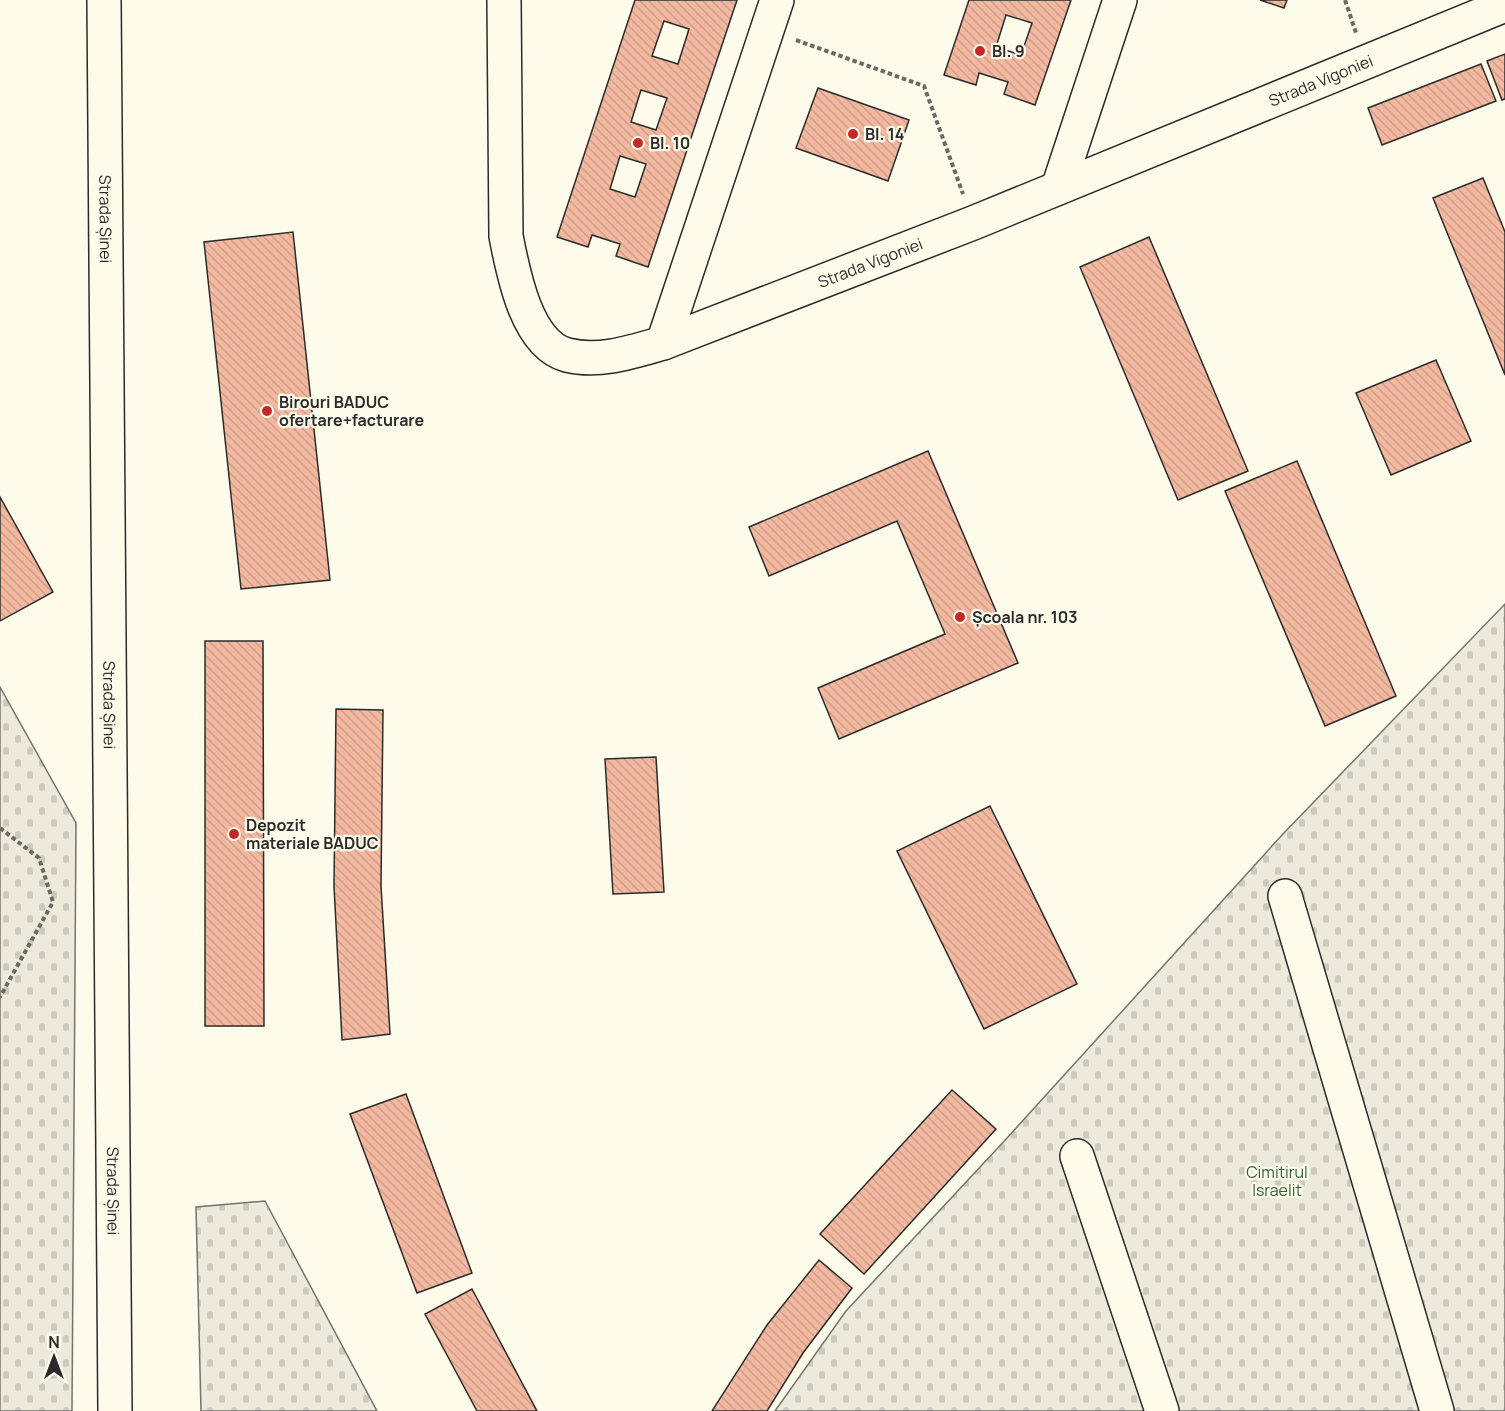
<svg xmlns="http://www.w3.org/2000/svg" width="1505" height="1411" font-family="Manrope,sans-serif">
	<style>
		.cemetery { fill: url(#cemetery-stones); stroke: #74746e; stroke-width: 1.5 }
		.building { fill: url(#building-back-hatch); stroke: #2b2b2b; stroke-width: 1.5; fill-rule: evenodd }
		.lines { fill: none; stroke-linecap: round; stroke-linejoin: round }
		.minor-casing { stroke: #2b2b2b; stroke-width: 36 }
		.path { stroke: #6a6964; stroke-width: 4; stroke-dasharray: 4.5 3; stroke-linecap: butt }
		.minor { stroke: #fdfbea; stroke-width: 33 }
		.poi-dot { fill: #c62828; stroke: #fdfbea; stroke-width: 2 }
		.labels { text-anchor: middle; dominant-baseline: central; stroke-width: 4.5; stroke-linejoin: round; paint-order: stroke }
		.poi-label { font-size: 16px; font-weight: bold; fill: #2b2b2b; stroke: #fdfbea; text-anchor: start }
		.street-label { font-size: 16px; fill: #2b2b2b; stroke: #fdfbea }
		.park-label { font-size: 16px; fill: #34623c; stroke: #fdfbea }
	</style>
	<defs>
		<pattern id="cemetery-stones" width="16" height="16" patternUnits="userSpaceOnUse" patternTransform="scale(1.5)"><rect width="16" height="16" fill="#ecebdb"/><path d="M2 7V4a2 2 0 0 1 4 0v3zM10 15v-3a2 2 0 0 1 4 0v3z" fill="#cbcabc"/></pattern>
		<pattern id="building-back-hatch" width="6" height="6" patternUnits="userSpaceOnUse" patternTransform="scale(1.5)"><rect width="6" height="6" fill="#f2b8a0"/><path d="M-1 5l2 2M0 0l6 6M5-1l2 2" fill="none" stroke="#d09e8a"/></pattern>
	</defs>
	<rect width="100%" height="100%" fill="#fdfbea"/>
	<g class="cemetery">
		<path d="M1505,604V1411H775L846,1311L1008,1137L1282,835Z"/>
		<path d="M0,687L76,823L72,1411H0Z"/>
		<path d="M265,1201L377,1411H201L196,1207Z"/>
	</g>
	<g class="building">
		<path d="M635,0H737L648,267L616,256L620,244L592,235L588,247L557,237ZM664,21L689,29L678,64L652,56ZM641,90L667,98L656,130L631,122ZM620,156L646,164L635,197L610,189Z"/>
		<path d="M969,0H1071L1035,105L1004,94L1008,82L979,73L976,85L944,75ZM1006,15L1032,23L1021,55L996,47Z"/>
		<path d="M1260,0H1287L1284,8Z"/>
		<path d="M1505,54V99L1502,100L1487,61Z"/>
		<path d="M1481,64L1496,101L1382,145L1368,108Z"/>
		<path d="M818,88L909,120L888,181L796,148Z"/>
		<path d="M1483,178L1505,232V375L1433,198Z"/>
		<path d="M293,232L330,580L241,589L204,242Z"/>
		<path d="M1149,237L1248,471L1178,500L1080,267Z"/>
		<path d="M1436,360L1471,441L1391,475L1356,393Z"/>
		<path d="M928,451L1018,663L839,739L818,688L945,634L897,521L769,576L749,527Z"/>
		<path d="M1297,461L1396,696L1325,726L1225,491Z"/>
		<path d="M0,497L53,592L0,621Z"/>
		<path d="M205,641H263L264,1026H205Z"/>
		<path d="M336,709L383,710L381,886L390,1034L342,1040L334,886Z"/>
		<path d="M656,757L664,892L613,894L605,759Z"/>
		<path d="M990,806L1077,984L984,1029L897,851Z"/>
		<path d="M952,1090L996,1129L864,1274L820,1234Z"/>
		<path d="M406,1094L472,1273L417,1293L350,1114Z"/>
		<path d="M819,1260L852,1288L803,1353L767,1411H712L767,1325Z"/>
		<path d="M472,1289L537,1411H477L425,1314Z"/>
	</g>
	<g class="lines">
		<g class="minor-casing">
			<g id="minor">
				<path id="s1" d="M104,0L115,1411"/>
				<path id="s2" d="M504,0L506,236C513,272 526,344 567,355C599,363 632,352 663,343L973,223L1505,5"/>
				<path d="M1058,188L1120,0"/>
				<path d="M663,343L777,0"/>
				<path d="M1285,896L1437,1411"/>
				<path d="M1077,1156L1162,1411"/>
			</g>
		</g>
		<g class="path">
			<path d="M1345,0L1356,33"/>
			<path d="M796,40L924,86L963,194"/>
			<path d="M0,828L39,858L53,902L0,997"/>
		</g>
		<use href="#minor" class="minor"/>
	</g>
	<g class="poi-dot">
		<circle cx="980" cy="51" r="6"/>
		<circle cx="853" cy="134" r="6"/>
		<circle cx="638" cy="143" r="6"/>
		<circle cx="267" cy="411" r="6"/>
		<circle cx="960" cy="617" r="6"/>
		<circle cx="234" cy="834" r="6"/>
	</g>
	<g class="labels">
		<g class="poi-label">
			<text x="992" y="51">Bl. 9</text>
			<text x="865" y="134">Bl. 14</text>
			<text x="650" y="143">Bl. 10</text>
			<text x="279" y="402">Birouri BADUC<tspan x="279" dy="18">ofertare+facturare</tspan></text>
			<text x="972" y="617">Școala nr. 103</text>
			<text x="246" y="825">Depozit<tspan x="246" dy="18">materiale BADUC</tspan></text>
		</g>
		<g class="street-label">
			<text stroke="none"><textPath href="#s2" startOffset="1182">Strada Vigoniei</textPath></text>
			<text stroke="none"><textPath href="#s1" startOffset="219">Strada Șinei</textPath></text>
			<text stroke="none"><textPath href="#s2" startOffset="696">Strada Vigoniei</textPath></text>
			<text stroke="none"><textPath href="#s1" startOffset="705">Strada Șinei</textPath></text>
			<text stroke="none"><textPath href="#s1" startOffset="1191">Strada Șinei</textPath></text>
		</g>
		<g class="park-label">
			<text x="1277" y="1172">Cimitirul<tspan x="1277" dy="18">Israelit</tspan></text>
		</g>
	</g>
	<g transform="translate(54 1357)" stroke="#fdfbea" stroke-width="4.5" paint-order="stroke">
	<path d="M0-4.5L10 22L0 15L-10 22Z" fill="#2b2b2b"/>
	<text y="-9" font-size="16" font-weight="bold" text-anchor="middle" fill="#2b2b2b">N</text>
	</g>
</svg>
